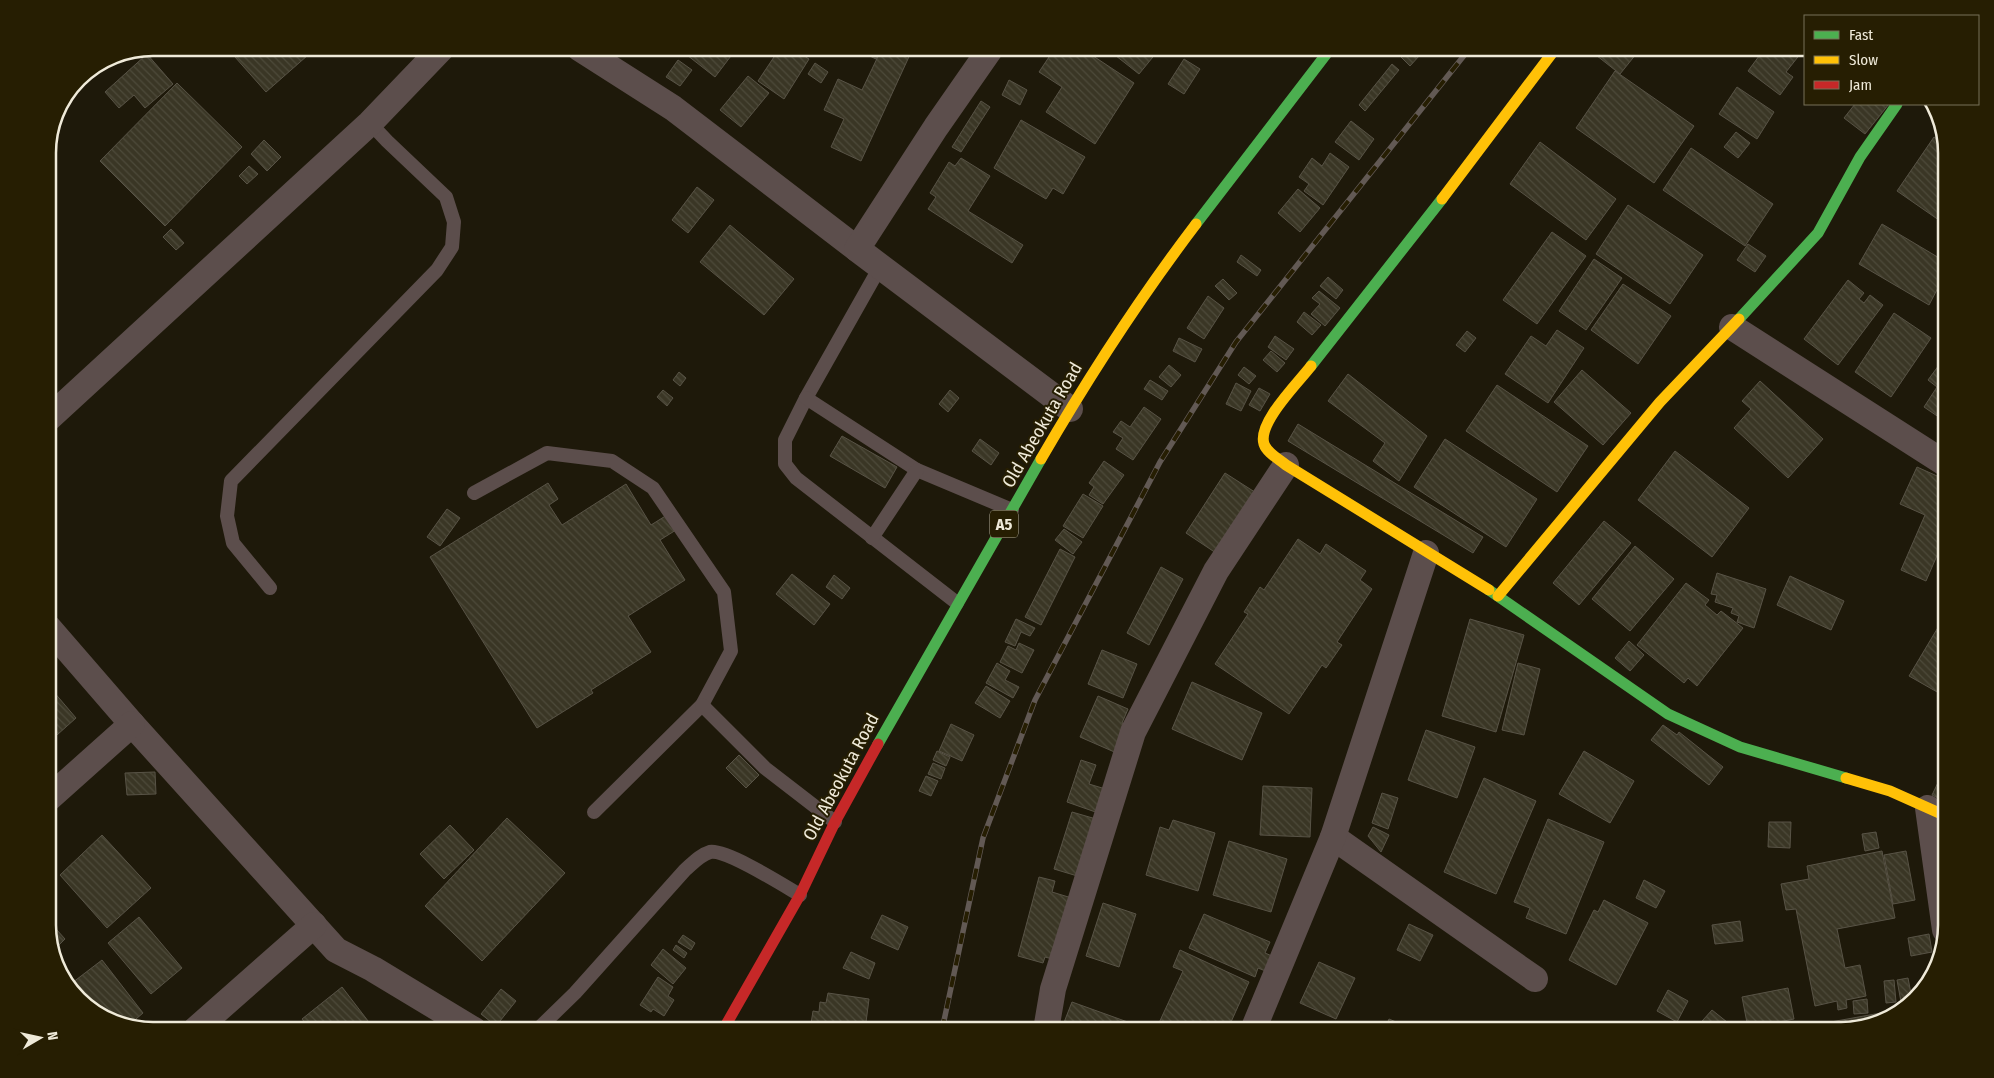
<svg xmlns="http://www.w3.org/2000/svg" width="1994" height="1078" font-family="'Fira Sans Condensed',sans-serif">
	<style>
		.building { fill: url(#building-back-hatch); stroke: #585346 }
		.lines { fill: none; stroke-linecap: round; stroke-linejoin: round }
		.lane { stroke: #5c4e4c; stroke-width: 14 }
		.street { stroke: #5c4e4c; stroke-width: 26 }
		.fast { stroke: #4caf50; stroke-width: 11 }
		.slow { stroke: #ffc107; stroke-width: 11 }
		.jam { stroke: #c62828; stroke-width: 11 }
		.rail-casing { stroke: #625954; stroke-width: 5.5 }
		.rail { stroke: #261e02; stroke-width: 4; stroke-dasharray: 11; stroke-linecap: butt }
		.labels { text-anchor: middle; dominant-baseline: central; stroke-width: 4; stroke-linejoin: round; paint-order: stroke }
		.shield { fill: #261e02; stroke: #b3ad98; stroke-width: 1 }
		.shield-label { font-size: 16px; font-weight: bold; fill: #efead9 }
		.street-label { font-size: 18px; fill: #efead9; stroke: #261e02 }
		.rim { fill: none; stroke: #efead9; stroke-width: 2.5 }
	</style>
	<defs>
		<pattern id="building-back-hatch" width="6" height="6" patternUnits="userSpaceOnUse" patternTransform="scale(1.25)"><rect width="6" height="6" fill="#3a3625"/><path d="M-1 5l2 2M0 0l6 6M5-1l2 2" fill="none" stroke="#4d4a3a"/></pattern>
	</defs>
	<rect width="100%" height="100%" fill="#1e190a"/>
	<g class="building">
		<path d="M227,48H316L266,92Z"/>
		<path d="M636,48H650L645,54Z"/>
		<path d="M678,48H737L715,77Z"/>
		<path d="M780,48H802L798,52L809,59L784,99L758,81Z"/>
		<path d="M853,48H881L876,59Z"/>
		<path d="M882,48H913L861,161L831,147L844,119L824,110L838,79L862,90Z"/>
		<path d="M1055,48L1065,52L1067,48H1081L1134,83L1095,144L1046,112L1062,87L1039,72Z"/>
		<path d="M1106,48H1152L1157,52L1139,74Z"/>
		<path d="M1199,48H1214L1209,54Z"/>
		<path d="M1399,48H1413L1420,55L1410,66L1395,51Z"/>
		<path d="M1587,48H1641L1620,74Z"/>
		<path d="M1765,48H1805L1786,72L1793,77L1780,95L1748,71Z"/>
		<path d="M147,54L173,84L145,108L134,95L119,108L105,92Z"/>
		<path d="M1184,59L1200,69L1184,94L1168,84Z"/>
		<path d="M678,60L692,70L680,86L666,77Z"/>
		<path d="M815,63L828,72L821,83L808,74Z"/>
		<path d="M1392,64L1399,70L1365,111L1359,105Z"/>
		<path d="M1615,71L1694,126L1654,183L1576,128Z"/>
		<path d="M748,76L769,93L741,127L720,110Z"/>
		<path d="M1009,80L1027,90L1020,105L1002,95Z"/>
		<path d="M177,83L242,147L165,226L100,161Z"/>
		<path d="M1737,87L1774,112L1757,139L1719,114Z"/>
		<path d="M981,101L990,107L961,152L952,147Z"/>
		<path d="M1855,104H1889L1865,134L1844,118Z"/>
		<path d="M1021,120L1085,157L1063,194L1053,188L1046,199L994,168Z"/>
		<path d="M1351,121L1374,139L1359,160L1335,142Z"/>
		<path d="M1736,132L1750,143L1738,158L1724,147Z"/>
		<path d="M1934,137L1946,146V225L1897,191Z"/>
		<path d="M264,140L281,157L267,171L251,154Z"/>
		<path d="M1540,142L1616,199L1586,240L1510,184Z"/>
		<path d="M1691,148L1773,204L1745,246L1663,190Z"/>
		<path d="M1330,153L1349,167L1323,205L1304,191L1309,184L1299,177L1312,158L1322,166Z"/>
		<path d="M961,158L990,176L968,211L1023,245L1012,263L928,209L936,197L930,193L949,162L955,166Z"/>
		<path d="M249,166L258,174L247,184L239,176Z"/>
		<path d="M697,187L714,200L688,233L672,220Z"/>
		<path d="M1298,189L1320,208L1300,232L1278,213Z"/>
		<path d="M1628,205L1703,255L1670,304L1596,254Z"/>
		<path d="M1882,224L1946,262V288L1940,284L1929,305L1859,264Z"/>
		<path d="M730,225L794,279L764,315L700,262Z"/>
		<path d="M171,229L184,243L176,250L163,237Z"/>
		<path d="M1552,232L1586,256L1537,324L1503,300Z"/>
		<path d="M1748,244L1766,256L1755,272L1737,260Z"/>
		<path d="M1241,255L1261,270L1257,276L1237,262Z"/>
		<path d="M1594,259L1622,278L1586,330L1559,311Z"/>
		<path d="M1328,277L1343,290L1336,299L1320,286Z"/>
		<path d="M1223,279L1237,293L1229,300L1215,286Z"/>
		<path d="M1848,280L1864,293L1859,299L1864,303L1870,295L1883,305L1838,365L1804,339Z"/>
		<path d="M1623,284L1671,316L1638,364L1591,330Z"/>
		<path d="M1319,291L1340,308L1325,326L1311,314L1320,304L1312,298Z"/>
		<path d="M1208,296L1224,308L1204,339L1187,328Z"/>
		<path d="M1304,312L1321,325L1312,335L1297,322Z"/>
		<path d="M1894,313L1931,338L1891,397L1855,372Z"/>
		<path d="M1557,330L1584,348L1548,403L1505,374L1531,336L1546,346Z"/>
		<path d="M1467,331L1476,338L1465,352L1456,345Z"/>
		<path d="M1275,336L1294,349L1286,360L1268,347Z"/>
		<path d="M1179,338L1202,349L1195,362L1173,351Z"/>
		<path d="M1271,351L1285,363L1277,372L1263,360Z"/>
		<path d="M1169,365L1181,375L1171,387L1159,377Z"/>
		<path d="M1939,365L1946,370V422L1924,407L1937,387L1928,380Z"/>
		<path d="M1244,367L1256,376L1249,384L1238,375Z"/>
		<path d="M1582,370L1631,413L1603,445L1554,402Z"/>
		<path d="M679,372L686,378L680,386L673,380Z"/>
		<path d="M1348,374L1427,436L1399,481L1373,461L1385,443L1328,401Z"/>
		<path d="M1150,380L1168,391L1162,400L1144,389Z"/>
		<path d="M1760,381L1823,439L1788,478L1734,428L1751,409L1742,401Z"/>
		<path d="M1236,383L1251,391L1241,411L1226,404Z"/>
		<path d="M1497,385L1588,446L1557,492L1466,431Z"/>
		<path d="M1259,388L1270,394L1260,411L1249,405Z"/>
		<path d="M663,390L673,398L667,406L657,397Z"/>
		<path d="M950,390L959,398L948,412L939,404Z"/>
		<path d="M1144,407L1161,419L1133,460L1116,449L1123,438L1113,432L1121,421L1130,427Z"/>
		<path d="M1298,424L1483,537L1473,553L1288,441Z"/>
		<path d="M842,436L897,467L885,488L830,456Z"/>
		<path d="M980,439L999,453L991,465L972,451Z"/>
		<path d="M1445,439L1537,499L1506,547L1414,487Z"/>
		<path d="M1675,451L1749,508L1712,557L1638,500Z"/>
		<path d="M1104,461L1124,475L1103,504L1089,495L1094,487L1089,483Z"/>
		<path d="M1917,467L1946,480V546L1942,544L1926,581L1901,570L1925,515L1900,504Z"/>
		<path d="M1225,473L1261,496L1222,557L1186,533Z"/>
		<path d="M548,483L558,499L549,505L562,525L626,484L651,525L667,515L676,530L660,540L685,580L628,616L651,652L591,690L593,693L537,728L430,557Z"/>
		<path d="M1083,494L1103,506L1083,538L1063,526Z"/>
		<path d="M447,509L460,518L440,546L427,537Z"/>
		<path d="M1604,521L1631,543L1579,605L1553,583Z"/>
		<path d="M1064,529L1082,542L1073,554L1055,540Z"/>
		<path d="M1298,539L1320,554L1326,544L1366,571L1360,580L1372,589L1337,642L1342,645L1326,668L1322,665L1289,714L1215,664L1248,614L1244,612L1260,587L1264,590Z"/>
		<path d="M1635,546L1674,579L1630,631L1592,599Z"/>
		<path d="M1060,549L1075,557L1041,625L1025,617Z"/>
		<path d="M1161,567L1183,579L1149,645L1127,633Z"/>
		<path d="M1717,573L1766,589L1754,628L1737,622L1739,616L1731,613L1733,608L1715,602L1717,595L1711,594Z"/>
		<path d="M792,574L830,604L814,625L776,594Z"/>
		<path d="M834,575L850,588L842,599L826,587Z"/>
		<path d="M1790,576L1844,601L1831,630L1777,605Z"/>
		<path d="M1686,583L1709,600L1705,605L1717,615L1721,611L1743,628L1697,686L1688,678L1684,683L1637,645Z"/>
		<path d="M1946,614V697L1909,676Z"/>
		<path d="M1016,619L1035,628L1030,636L1021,632L1015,646L1005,642Z"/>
		<path d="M1470,619L1524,635L1496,732L1442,716Z"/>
		<path d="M1629,641L1644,655L1630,671L1615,658Z"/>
		<path d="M1019,643L1034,650L1022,673L1000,662L1008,646L1016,650Z"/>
		<path d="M1102,650L1137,664L1123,698L1088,684Z"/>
		<path d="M997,663L1010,671L1005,680L1019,687L1013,698L986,683Z"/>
		<path d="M1518,663L1540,669L1524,735L1502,730Z"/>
		<path d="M1192,682L1262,713L1242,760L1172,729Z"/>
		<path d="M986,686L1010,701L1000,718L975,703Z"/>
		<path d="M53,691L76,718L48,743V695Z"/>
		<path d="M1098,696L1128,709L1122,723L1130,727L1119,754L1080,737Z"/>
		<path d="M951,724L974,735L962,761L939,751Z"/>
		<path d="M1663,725L1677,735L1679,732L1723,767L1709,785L1651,740Z"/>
		<path d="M1426,730L1475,747L1457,798L1408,780Z"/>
		<path d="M937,751L950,757L946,766L933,760Z"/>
		<path d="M1584,751L1634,781L1610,823L1559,794Z"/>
		<path d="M739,755L759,775L746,788L726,768Z"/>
		<path d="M1081,760L1096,765L1089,784L1112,791L1104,815L1067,802Z"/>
		<path d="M933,763L945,768L941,779L928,774Z"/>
		<path d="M1946,766V802L1932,795Z"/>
		<path d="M155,772L156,794L127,795L125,773Z"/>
		<path d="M926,776L938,781L931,796L919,791Z"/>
		<path d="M1484,778L1536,801L1496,894L1444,872Z"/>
		<path d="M1263,786L1312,788L1310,837L1260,835Z"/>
		<path d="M1382,793L1398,798L1388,829L1372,823Z"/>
		<path d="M1072,812L1103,821L1084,878L1054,869Z"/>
		<path d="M507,818L565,873L482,961L425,906Z"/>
		<path d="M1548,819L1604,842L1566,934L1526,918L1530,908L1514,902Z"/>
		<path d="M1173,820L1215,833L1198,891L1146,875L1160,827L1169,830Z"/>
		<path d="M1769,822H1791L1790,848L1768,847Z"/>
		<path d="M450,825L474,850L444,879L420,854Z"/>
		<path d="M1373,827L1389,835L1381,852L1368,836Z"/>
		<path d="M1876,832L1879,848L1865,851L1862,834Z"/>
		<path d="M102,835L151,888L107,928L60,875Z"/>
		<path d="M1229,841L1287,859L1271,912L1213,895Z"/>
		<path d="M1882,851L1895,918L1837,929L1845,968L1860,965L1866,996L1846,1000L1847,1008L1838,1010L1837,1001L1815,1006L1796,909L1786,910L1781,884L1809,879L1807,866Z"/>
		<path d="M1906,851L1915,900L1893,904L1884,855Z"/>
		<path d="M1039,877L1055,881L1052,892L1075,899L1059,961L1045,957L1043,963L1018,956Z"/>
		<path d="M1644,880L1665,891L1656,908L1636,898Z"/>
		<path d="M1604,900L1648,923L1616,985L1569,960L1594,910L1598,912Z"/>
		<path d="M1103,903L1136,914L1119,967L1086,956Z"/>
		<path d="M1204,914L1270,942L1265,953L1279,959L1273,974L1258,968L1255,977L1189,948Z"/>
		<path d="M882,915L908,927L898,950L871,938Z"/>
		<path d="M139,917L182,968L151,994L108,943Z"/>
		<path d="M48,920L65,939L54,950L48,932Z"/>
		<path d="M1740,921L1743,941L1715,944L1712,925Z"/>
		<path d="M1409,924L1433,935L1420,961L1397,950Z"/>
		<path d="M1929,934L1932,952L1911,956L1908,938Z"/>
		<path d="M683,935L695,943L691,950L678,942Z"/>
		<path d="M676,945L687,953L684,958L673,950Z"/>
		<path d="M663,949L686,968L673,984L651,965Z"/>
		<path d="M1180,950L1249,982L1231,1022L1249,1030H1169L1158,1025L1183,971L1173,967Z"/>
		<path d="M851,952L875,963L869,979L843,968Z"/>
		<path d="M102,960L143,1013L129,1025L106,1020L68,986Z"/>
		<path d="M1319,962L1355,978L1336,1019L1300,1003Z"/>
		<path d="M658,977L673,987L668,996L674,1000L664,1016L653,1009L651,1012L640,1005Z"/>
		<path d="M1908,978L1912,999L1901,1002L1897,980Z"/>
		<path d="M1894,980L1896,1002L1886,1003L1884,981Z"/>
		<path d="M342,987L375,1030H311L302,1019Z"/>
		<path d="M1788,988L1794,1019L1748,1028L1742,997Z"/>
		<path d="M501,989L516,1001L496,1026L481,1014Z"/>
		<path d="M1668,990L1688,1001L1677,1022L1657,1011Z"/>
		<path d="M828,993L869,999L865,1030H810L813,1011L819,1012L820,1002L826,1003Z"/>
		<path d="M1867,999L1868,1013L1854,1014L1853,1001Z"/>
		<path d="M1072,1002L1136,1025L1134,1030H1061Z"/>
		<path d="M1903,1009L1899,1013L1841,1030H1826L1825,1023Z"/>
		<path d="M1712,1010L1737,1030H1694Z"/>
		<path d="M1389,1019L1415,1030H1384Z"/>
	</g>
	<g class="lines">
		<g class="lane">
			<path d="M880,267L806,398L785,440V464L796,478L957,603"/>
			<path d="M806,398L917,470L1012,510"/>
			<path d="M474,493L547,453L612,461L653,488L724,592L731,651L702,705L594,812"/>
			<path d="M872,538L917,470"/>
			<path d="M270,588L233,543L227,516L231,481L437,270L452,247L454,222L446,197L387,141L370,123"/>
			<path d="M702,705L765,768L835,822"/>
			<path d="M537,1030L575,993L685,870C693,863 700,855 710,852C726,849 783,885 800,895"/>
		</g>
		<g class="street">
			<path d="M579,48L673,108L857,249"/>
			<path d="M991,48L936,127L857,249L1070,409"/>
			<path d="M1732,327L1946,464"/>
			<path d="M48,419L370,123L442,48"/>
			<path d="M48,627L132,724L336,950L373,969L474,1030"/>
			<path d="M48,799L132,724"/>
			<path d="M1928,808L1945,930"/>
			<path d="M1333,837L1535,979"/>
			<path d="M195,1030L314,925"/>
			<path d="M1046,1030L1053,989L1133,732L1216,571L1286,465"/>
			<path d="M1253,1030L1333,837L1426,553"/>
		</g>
		<g class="fast">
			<path d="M1196,224L1331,48"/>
			<path d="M1739,319L1818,233L1860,157L1897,104"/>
			<path d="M1311,366L1442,199"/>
			<path d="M1489,590L1668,714L1740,747L1846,778"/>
			<path d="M878,744L1041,459"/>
		</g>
		<g class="slow">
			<path d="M1442,199L1556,48"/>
			<path d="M1311,366C1299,382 1257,423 1264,444C1267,453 1279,459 1286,465L1489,590"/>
			<path d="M1041,459C1088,378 1139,299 1196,224"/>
			<path d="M1498,596L1660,402L1739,319"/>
			<path d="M1846,778L1890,791L1946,816"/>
		</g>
		<path class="jam" d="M723,1030L800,895L835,822L878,744"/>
		<g class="rail-casing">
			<path id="rail" d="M942,1030L983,838L1035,700L1160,462L1236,342L1470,48"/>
		</g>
		<use href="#rail" class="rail"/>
	</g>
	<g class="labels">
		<rect class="shield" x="990" y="510.5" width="28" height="27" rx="4"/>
		<g class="shield-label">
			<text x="1004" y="524">A5</text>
		</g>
		<g class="street-label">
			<text transform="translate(1042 425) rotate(-60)">Old Abeokuta Road</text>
			<text transform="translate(841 777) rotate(-62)">Old Abeokuta Road</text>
		</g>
	</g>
	<path d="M0 0H1994V1078H0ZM153 56H1841A97 97 0 0 1 1938 153V925A97 97 0 0 1 1841 1022H153A97 97 0 0 1 56 925V153A97 97 0 0 1 153 56Z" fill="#261e02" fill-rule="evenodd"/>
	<path class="rim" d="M153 56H1841A97 97 0 0 1 1938 153V925A97 97 0 0 1 1841 1022H153A97 97 0 0 1 56 925V153A97 97 0 0 1 153 56Z"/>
	<rect x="1804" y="15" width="175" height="90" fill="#261e02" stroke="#767058"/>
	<rect x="1814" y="31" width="25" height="8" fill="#4caf50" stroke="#767058"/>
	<text x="1849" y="40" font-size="15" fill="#efead9">Fast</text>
	<rect x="1814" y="56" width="25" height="8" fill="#ffc107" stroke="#767058"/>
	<text x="1849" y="65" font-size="15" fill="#efead9">Slow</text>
	<rect x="1814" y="81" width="25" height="8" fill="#c62828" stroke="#767058"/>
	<text x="1849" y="90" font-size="15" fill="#efead9">Jam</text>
	<g transform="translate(40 1038) rotate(81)" stroke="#261e02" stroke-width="4" paint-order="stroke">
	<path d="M0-4L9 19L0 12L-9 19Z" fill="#efead9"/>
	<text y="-8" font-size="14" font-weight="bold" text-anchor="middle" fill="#efead9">N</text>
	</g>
</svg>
